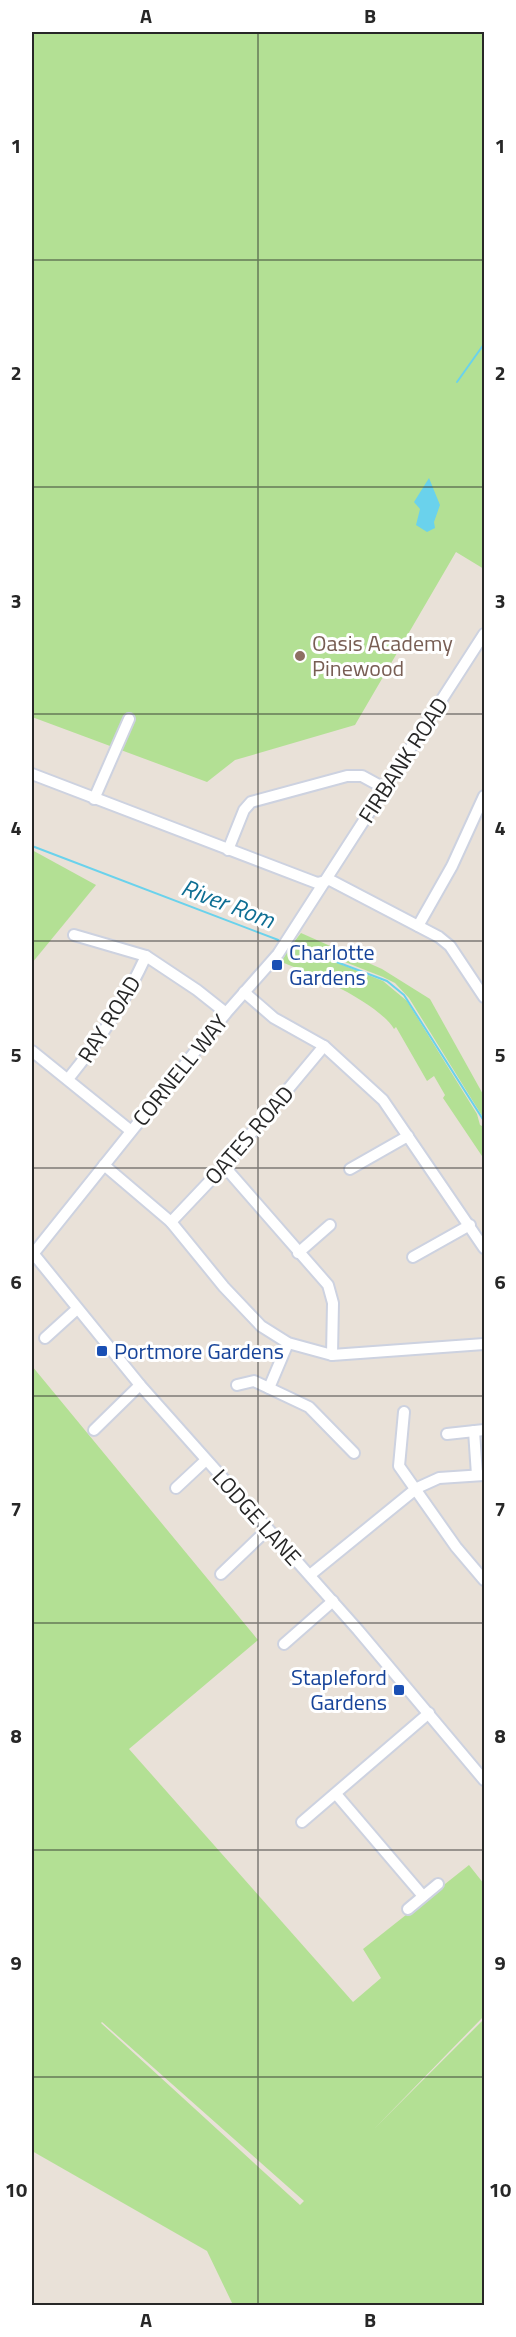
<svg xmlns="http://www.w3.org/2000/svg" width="516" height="2337" font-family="'Titillium Web',sans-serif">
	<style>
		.green { fill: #b3e094; fill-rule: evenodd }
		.water { fill: #6ad2ec }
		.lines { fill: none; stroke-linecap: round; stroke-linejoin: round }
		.stream { stroke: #6ad2ec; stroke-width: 2 }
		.minor-casing { stroke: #cdd2e0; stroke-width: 14 }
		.minor { stroke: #fff; stroke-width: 10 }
		.grid { fill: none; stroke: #272727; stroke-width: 1.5; stroke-opacity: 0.55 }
		.education-dot { fill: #8d6e63; stroke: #fff; stroke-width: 2 }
		.transit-dot { fill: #1a4fb4; stroke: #fff; stroke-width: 2 }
		.labels { text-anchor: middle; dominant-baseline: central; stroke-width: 6; stroke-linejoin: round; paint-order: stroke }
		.education-label { font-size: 22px; fill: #785e54; stroke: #fff; text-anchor: start }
		.street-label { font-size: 22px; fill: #272727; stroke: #fff }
		.transit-label { font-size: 22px; fill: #164399; stroke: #fff; text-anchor: start }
		.water-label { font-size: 24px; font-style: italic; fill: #0e6e93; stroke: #fff }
		.neatline { fill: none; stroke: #272727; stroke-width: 2 }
		.grid-label { font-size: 20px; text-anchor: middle; font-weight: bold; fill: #272727 }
	</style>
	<rect width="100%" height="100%" fill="#e9e1d8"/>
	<g class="green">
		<path d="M32,32H484V569L456,552L355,725L235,760L207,782L32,717Z"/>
		<path d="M32,850L96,885L32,963Z"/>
		<path d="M301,933L382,969L430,999L484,1096V1119L409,998L395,983L383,977L294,942Z"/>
		<path d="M291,945L320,956L316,959L323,957L383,981L407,1001L477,1114L480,1125L484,1127V1159L443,1098L445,1095L434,1076L427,1081L396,1027L394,1029C379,1003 309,972 281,962Z"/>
		<path d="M32,1366L258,1640L129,1749L353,2002L381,1978L363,1949L469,1865L484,1884V2016L375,2128L484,2019V2305H233L207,2251L32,2151ZM101,2023L102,2022L304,2201L300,2205Z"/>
	</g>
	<path class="water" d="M429,478L440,505L434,522L435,528L427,532L416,525L420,509L414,502Z"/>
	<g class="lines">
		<g class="stream">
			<path d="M457,382L484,344"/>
			<path d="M32,846L281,941"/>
			<path d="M289,944L387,981L404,995L484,1121"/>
		</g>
		<g class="minor-casing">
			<g id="minor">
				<path d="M32,774L317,883L330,880L439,937L450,946L484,997"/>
				<path d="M94,799L129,719"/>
				<path d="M228,850L244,810L251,802L347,776H362L384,788"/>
				<path d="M418,926L452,866L484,796"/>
				<path d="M74,935L146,956L197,990L226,1013"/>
				<path d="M244,992L274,1018L324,1046L383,1100L484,1248"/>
				<path d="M32,1051L131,1131"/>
				<path d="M68,1079C100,1040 125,1002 146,956"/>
				<path d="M104,1165L171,1222L224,1287L261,1326L288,1343L332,1355L484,1344"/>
				<path d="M224,1166L328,1285L333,1303L332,1355"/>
				<path d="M350,1169L408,1136"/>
				<path d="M171,1222L224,1166L324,1046"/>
				<path d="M32,1252L140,1385L358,1630L484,1780"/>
				<path d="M298,1253L330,1225"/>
				<path d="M33,1254L226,1013L278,954L484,634"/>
				<path d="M413,1257L470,1225"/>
				<path d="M45,1338L77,1309"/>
				<path d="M237,1385L254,1381L309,1407L354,1453"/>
				<path d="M269,1388L288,1343"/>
				<path d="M404,1412L399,1466L456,1547L484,1580"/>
				<path d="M94,1430L140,1385"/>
				<path d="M474,1431L477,1475"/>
				<path d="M447,1434L484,1430"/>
				<path d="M176,1488L206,1460"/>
				<path d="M221,1574L267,1530"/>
				<path d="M310,1575L417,1488L439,1478L484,1475"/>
				<path d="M284,1644L333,1601"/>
				<path d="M336,1794L423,1896"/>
				<path d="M302,1822L429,1713"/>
				<path d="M408,1909L438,1884"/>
			</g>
		</g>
		<use href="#minor" class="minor"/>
	</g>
	<path class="grid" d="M258,32V2306M32,260H484M32,487H484M32,714H484M32,941H484M32,1168H484M32,1396H484M32,1623H484M32,1850H484M32,2077H484"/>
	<circle class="education-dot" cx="300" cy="656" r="6"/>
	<g class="transit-dot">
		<rect x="271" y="959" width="12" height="12" rx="3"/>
		<rect x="96" y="1345" width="12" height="12" rx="3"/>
		<rect x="393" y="1684" width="12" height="12" rx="3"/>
	</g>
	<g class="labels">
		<g class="education-label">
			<text x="312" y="643">Oasis Academy<tspan x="312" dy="25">Pinewood</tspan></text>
		</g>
		<g class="street-label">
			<text transform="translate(403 760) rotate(-57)">FIRBANK ROAD</text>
			<text transform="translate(109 1019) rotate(-58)">RAY ROAD</text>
			<text transform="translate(180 1070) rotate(-51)">CORNELL WAY</text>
			<text transform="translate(249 1135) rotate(-49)">OATES ROAD</text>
			<text transform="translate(257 1517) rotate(48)">LODGE LANE</text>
		</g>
		<g class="transit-label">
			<text x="289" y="952">Charlotte<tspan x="289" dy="25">Gardens</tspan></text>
			<text x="114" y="1351">Portmore Gardens</text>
			<text x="387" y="1677" text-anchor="end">Stapleford<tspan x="387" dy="25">Gardens</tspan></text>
		</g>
		<g class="water-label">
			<text transform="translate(228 903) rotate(21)">River Rom</text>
		</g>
	</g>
	<rect width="516" height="2337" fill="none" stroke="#ffffff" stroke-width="66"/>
	<rect x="33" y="33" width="450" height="2271" class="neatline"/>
	<g class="grid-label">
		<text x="146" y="23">A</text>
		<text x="370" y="23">B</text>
		<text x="16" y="153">1</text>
		<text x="500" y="153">1</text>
		<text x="16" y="380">2</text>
		<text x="500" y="380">2</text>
		<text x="16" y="608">3</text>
		<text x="500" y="608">3</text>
		<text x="16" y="835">4</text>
		<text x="500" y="835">4</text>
		<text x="16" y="1062">5</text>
		<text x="500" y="1062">5</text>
		<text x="16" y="1289">6</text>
		<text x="500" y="1289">6</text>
		<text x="16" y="1516">7</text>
		<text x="500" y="1516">7</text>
		<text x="16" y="1743">8</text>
		<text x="500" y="1743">8</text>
		<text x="16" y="1970">9</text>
		<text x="500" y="1970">9</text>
		<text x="16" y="2197">10</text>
		<text x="500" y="2197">10</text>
		<text x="146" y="2327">A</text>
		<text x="370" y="2327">B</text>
	</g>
</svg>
